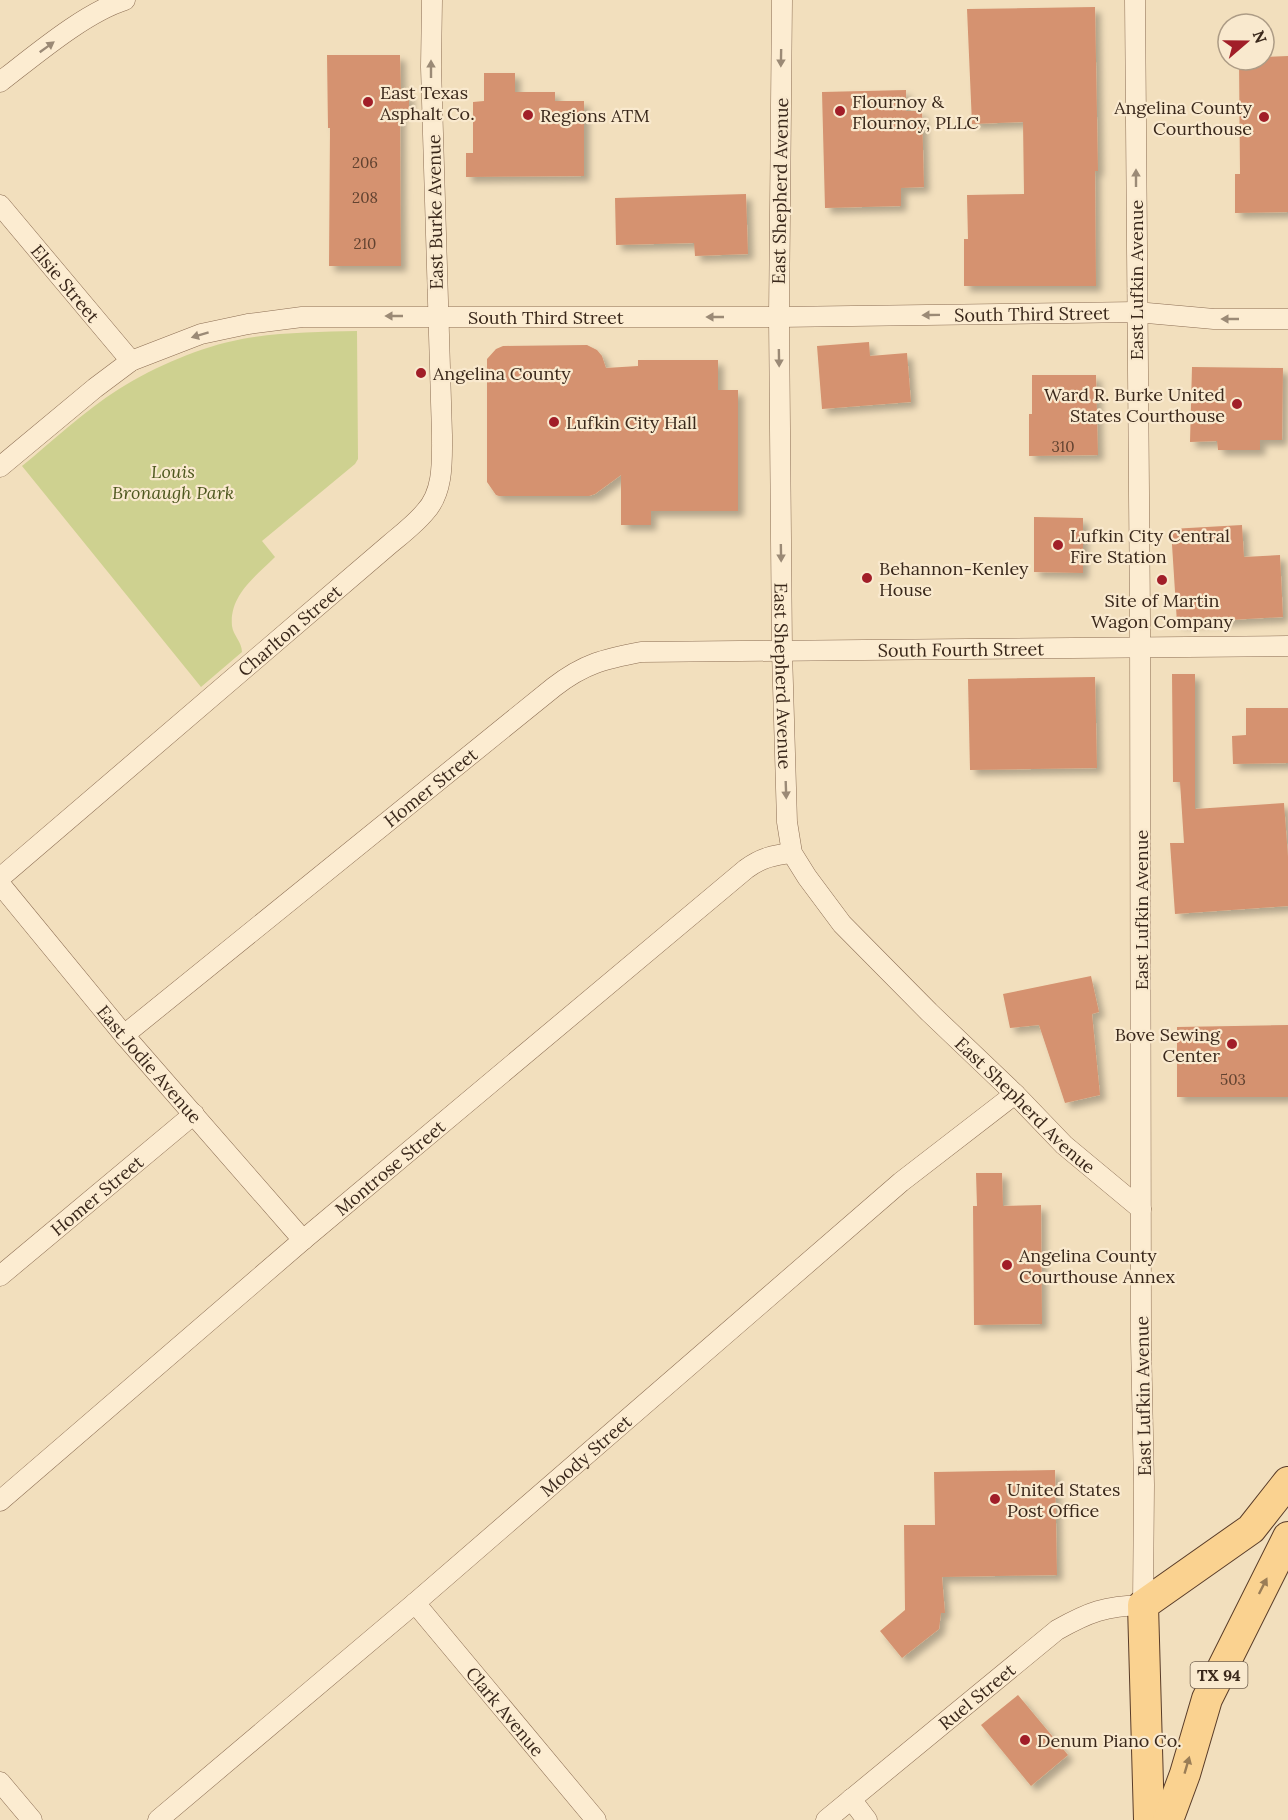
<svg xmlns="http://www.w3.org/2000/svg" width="1288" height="1820" font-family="Lora,serif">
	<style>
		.green { fill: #ced190 }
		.building { fill: #d5926f; filter: url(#shadow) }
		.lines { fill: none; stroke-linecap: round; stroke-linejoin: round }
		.street-casing { stroke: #8c6e54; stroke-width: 21 }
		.primary-casing { stroke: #593c29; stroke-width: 32 }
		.street { stroke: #fcecd1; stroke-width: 20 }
		.primary { stroke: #fad290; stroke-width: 30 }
		.oneway { fill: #9b8a76 }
		.oneway2 { fill: #9a7d56 }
		.poi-dot { fill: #a11e28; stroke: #f9e9ce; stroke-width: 2 }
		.labels { text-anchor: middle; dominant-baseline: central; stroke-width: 4.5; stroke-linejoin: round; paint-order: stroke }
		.number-label { font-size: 15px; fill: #614230 }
		.shield { fill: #f9e9ce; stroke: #736251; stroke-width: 1.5 }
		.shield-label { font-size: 16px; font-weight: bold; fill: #3a281b }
		.poi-label { font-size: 18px; fill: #3a281b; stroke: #f9e9ce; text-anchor: start }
		.street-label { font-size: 18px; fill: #3a281b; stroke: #f9e9ce }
		.park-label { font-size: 18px; font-style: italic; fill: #4e581f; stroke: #f9e9ce }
	</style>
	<defs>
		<filter id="shadow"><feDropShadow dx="5.5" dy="5.5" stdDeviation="3" flood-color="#0004"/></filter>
	</defs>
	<rect width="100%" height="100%" fill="#f2dfbd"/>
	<path class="green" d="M357,331L358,459L355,464L262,541L275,557C256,576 229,595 232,626C233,635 242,642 242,652L201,687L22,466C54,440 84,411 119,389C156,366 200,347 242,339C280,332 319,332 357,331Z"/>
	<g class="building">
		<path d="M1095,7L1098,171H1095L1096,286H964V239H968L967,195L1024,194L1023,122L972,124L967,9Z"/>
		<path d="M327,55H400L401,94H409V110H400L401,266H329L330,128H328Z"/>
		<path d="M1288,56V212L1235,213V174H1240L1239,60H1264V57Z"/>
		<path d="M484,73H515V92H555V101H584V176L466,177V153H473V102L484,101Z"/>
		<path d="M906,90V111H922L924,187L901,188V206L825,208L822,92Z"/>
		<path d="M746,194L748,254L695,256L694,243L616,245L615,198Z"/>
		<path d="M869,342L870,356L907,353L911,402L822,409L817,346Z"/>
		<path d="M587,345L597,350L602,356L606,368L638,366V360H718V390H738V511H651V525H621V475L595,494L589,496H499L496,495L487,482V359L496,349L503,346Z"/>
		<path d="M1192,367L1283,368L1282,440H1260V450H1218L1217,441L1190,442Z"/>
		<path d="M1032,375H1096L1098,455L1029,456V414H1032Z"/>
		<path d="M1034,517L1083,518V573L1034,572Z"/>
		<path d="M1242,525L1244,557L1280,555L1283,617L1177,623L1171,529Z"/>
		<path d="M1172,674H1195V809L1284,803L1288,857V906L1175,914L1170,843H1184L1180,782H1173Z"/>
		<path d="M1095,677L1097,768L970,770L968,679Z"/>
		<path d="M1246,708H1288V763L1233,764L1232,736L1246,735Z"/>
		<path d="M1091,976L1099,1012L1092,1014L1100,1095L1065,1103L1039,1025L1010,1028L1003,994Z"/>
		<path d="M1288,1025V1097H1177V1027Z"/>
		<path d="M976,1173H1002L1003,1206L1041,1205L1042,1324L974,1325L973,1206H977Z"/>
		<path d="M1055,1470L1057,1575L942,1577L945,1613H941L939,1629L902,1658L880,1631L905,1610L904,1525H935L934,1472Z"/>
		<path d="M1018,1695L1068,1755L1031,1786L981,1725Z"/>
	</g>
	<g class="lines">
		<g class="street-casing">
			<g id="street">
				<path id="s1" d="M782,0L779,317L782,651L787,822L792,853L807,877L842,924L929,1012L1015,1094L1064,1145L1141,1209"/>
				<path d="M0,82C34,56 84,13 125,0"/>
				<path id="s2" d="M0,205L131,361"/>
				<path id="s3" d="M0,467L95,388L131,361L201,334L248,324L302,317H779L1136,312L1214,319H1288"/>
				<path id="s4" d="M0,878L390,544C402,534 415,524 425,512C444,492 442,460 442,435L431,67L432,0"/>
				<path id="s5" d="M0,884L124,1035L303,1240"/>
				<path id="s6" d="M124,1035L554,687C585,663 605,659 641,652L1288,646"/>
				<path id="s7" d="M0,1276L194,1114"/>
				<path id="s8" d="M0,1501L303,1240L746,869C761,858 773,855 792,853"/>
				<path id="s9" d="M415,1603L596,1820"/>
				<path d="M0,1782L32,1820"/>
				<path d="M851,1799L867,1820"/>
				<path id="s10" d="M158,1820L415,1603L901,1182L1015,1094"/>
				<path id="s11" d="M826,1820L1057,1630C1089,1612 1105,1606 1143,1605L1144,1485L1141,1341L1140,617L1135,0"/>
			</g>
		</g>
		<g class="primary-casing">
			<g id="primary">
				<path d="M1149,1820L1143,1605L1251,1529L1288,1482"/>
				<path d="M1168,1820L1185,1774L1207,1699L1288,1537"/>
			</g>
		</g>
		<use href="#street" class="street"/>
		<use href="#primary" class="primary"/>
	</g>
	<defs><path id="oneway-solid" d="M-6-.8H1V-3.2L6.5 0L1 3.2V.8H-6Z" transform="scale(1.5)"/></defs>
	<g class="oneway">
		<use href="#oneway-solid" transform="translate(47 47) rotate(-36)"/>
		<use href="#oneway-solid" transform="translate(781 58) rotate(91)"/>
		<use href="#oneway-solid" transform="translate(431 69) rotate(-90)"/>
		<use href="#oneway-solid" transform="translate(1136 178) rotate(-90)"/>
		<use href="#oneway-solid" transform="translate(931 315) rotate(179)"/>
		<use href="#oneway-solid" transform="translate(394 316) rotate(180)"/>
		<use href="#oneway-solid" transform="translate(715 317) rotate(-180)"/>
		<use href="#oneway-solid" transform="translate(1230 319) rotate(180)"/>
		<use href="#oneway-solid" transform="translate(200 335) rotate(163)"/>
		<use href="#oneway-solid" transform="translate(779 358) rotate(89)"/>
		<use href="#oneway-solid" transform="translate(781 553) rotate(89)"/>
		<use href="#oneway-solid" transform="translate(786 790) rotate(88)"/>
	</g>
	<g class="oneway2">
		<use href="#oneway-solid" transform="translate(1263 1586) rotate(-63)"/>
		<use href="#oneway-solid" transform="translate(1187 1765) rotate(-74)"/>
	</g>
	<g class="poi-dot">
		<circle cx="368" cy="102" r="6"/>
		<circle cx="840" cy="111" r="6"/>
		<circle cx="528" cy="115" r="6"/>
		<circle cx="1264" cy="117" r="6"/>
		<circle cx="421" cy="373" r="6"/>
		<circle cx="1237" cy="404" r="6"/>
		<circle cx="554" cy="422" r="6"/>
		<circle cx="1058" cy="545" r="6"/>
		<circle cx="867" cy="578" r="6"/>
		<circle cx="1162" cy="580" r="6"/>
		<circle cx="1232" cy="1044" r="6"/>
		<circle cx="1007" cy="1265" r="6"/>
		<circle cx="995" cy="1499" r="6"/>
		<circle cx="1025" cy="1740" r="6"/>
	</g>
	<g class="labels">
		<g class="number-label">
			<text x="365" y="162">206</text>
			<text x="365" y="197">208</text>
			<text x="365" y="243">210</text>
			<text x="1063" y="446">310</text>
			<text x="1233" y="1079">503</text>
		</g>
		<rect class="shield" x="1190.5" y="1662" width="57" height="26" rx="4.5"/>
		<g class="shield-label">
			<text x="1219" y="1675">TX 94</text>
		</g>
		<g class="poi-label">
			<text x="380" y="92">East Texas<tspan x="380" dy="21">Asphalt Co.</tspan></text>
			<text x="852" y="101">Flournoy &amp;<tspan x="852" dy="21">Flournoy, PLLC</tspan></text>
			<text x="1252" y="107" text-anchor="end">Angelina County<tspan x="1252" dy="21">Courthouse</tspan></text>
			<text x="540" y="115">Regions ATM</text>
			<text x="433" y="373">Angelina County</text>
			<text x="1225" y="394" text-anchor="end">Ward R. Burke United<tspan x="1225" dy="21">States Courthouse</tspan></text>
			<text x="566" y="422">Lufkin City Hall</text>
			<text x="1070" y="535">Lufkin City Central<tspan x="1070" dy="21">Fire Station</tspan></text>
			<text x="879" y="568">Behannon-Kenley<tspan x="879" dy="21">House</tspan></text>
			<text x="1162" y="600" text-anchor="middle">Site of Martin<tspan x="1162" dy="21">Wagon Company</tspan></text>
			<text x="1220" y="1034" text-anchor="end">Bove Sewing<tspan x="1220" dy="21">Center</tspan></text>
			<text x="1019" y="1255">Angelina County<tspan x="1019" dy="21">Courthouse Annex</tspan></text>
			<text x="1007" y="1489">United States<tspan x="1007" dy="21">Post Office</tspan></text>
			<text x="1037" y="1740">Denum Piano Co.</text>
		</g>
		<g class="street-label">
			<text transform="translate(780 191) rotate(-89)">East Shepherd Avenue</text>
			<text transform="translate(435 212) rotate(-91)">East Burke Avenue</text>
			<text transform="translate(1136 280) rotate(-90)">East Lufkin Avenue</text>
			<text stroke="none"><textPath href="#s2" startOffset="102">Elsie Street</textPath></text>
			<text stroke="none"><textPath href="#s3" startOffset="1076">South Third Street</textPath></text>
			<text stroke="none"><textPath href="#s3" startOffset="590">South Third Street</textPath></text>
			<text stroke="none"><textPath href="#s4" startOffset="381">Charlton Street</textPath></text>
			<text stroke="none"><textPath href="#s6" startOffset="968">South Fourth Street</textPath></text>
			<text stroke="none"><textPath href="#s1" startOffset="676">East Shepherd Avenue</textPath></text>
			<text stroke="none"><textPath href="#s6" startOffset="394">Homer Street</textPath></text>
			<text transform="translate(1141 910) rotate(-90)">East Lufkin Avenue</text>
			<text stroke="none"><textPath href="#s5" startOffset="234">East Jodie Avenue</textPath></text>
			<text stroke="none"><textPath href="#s1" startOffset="1198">East Shepherd Avenue</textPath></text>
			<text stroke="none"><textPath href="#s8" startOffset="513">Montrose Street</textPath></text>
			<text stroke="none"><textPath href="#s7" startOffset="126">Homer Street</textPath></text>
			<text transform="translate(1143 1396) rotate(-91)">East Lufkin Avenue</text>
			<text stroke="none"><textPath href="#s10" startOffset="562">Moody Street</textPath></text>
			<text stroke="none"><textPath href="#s11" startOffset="195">Ruel Street</textPath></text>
			<text stroke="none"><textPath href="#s9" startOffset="141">Clark Avenue</textPath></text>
		</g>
		<g class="park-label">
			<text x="173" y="471">Louis<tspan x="173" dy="21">Bronaugh Park</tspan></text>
		</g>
	</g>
	<g transform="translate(1246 42) rotate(70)"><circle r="28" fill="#f9e9ce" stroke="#ad9c86" stroke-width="1.5"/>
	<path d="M0-4.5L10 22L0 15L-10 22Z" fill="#a11e28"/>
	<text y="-9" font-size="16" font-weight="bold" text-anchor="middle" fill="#3a281b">N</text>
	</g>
</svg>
